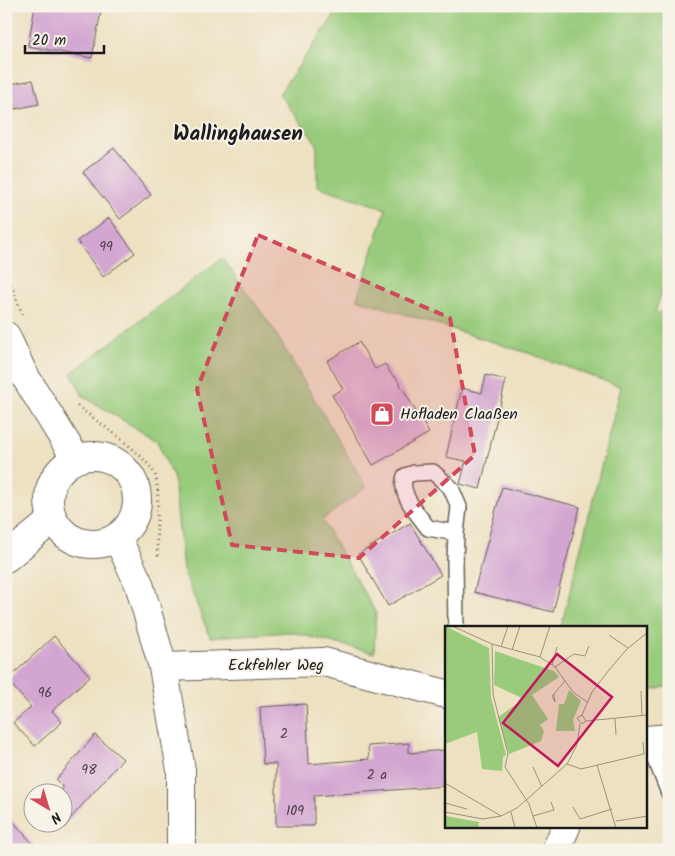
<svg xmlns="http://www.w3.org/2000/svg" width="675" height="856" font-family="Kalam,sans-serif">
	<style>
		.green { fill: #99cb7b; stroke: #5a744c }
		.building { fill: #d3a5d1 }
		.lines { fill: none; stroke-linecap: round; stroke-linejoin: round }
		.service-casing { stroke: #656156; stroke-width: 18 }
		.minor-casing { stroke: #656156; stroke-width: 30 }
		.tertiary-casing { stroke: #656156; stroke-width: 30 }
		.path { stroke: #656156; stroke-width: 3; stroke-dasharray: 1 4; stroke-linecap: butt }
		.service { stroke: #fff; stroke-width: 15 }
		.minor { stroke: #fff; stroke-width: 28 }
		.tertiary { stroke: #fff; stroke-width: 28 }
		.marked { fill: #d1495b; fill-opacity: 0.2; stroke: #d1495b; stroke-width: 4; stroke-dasharray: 10 6; stroke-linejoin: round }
		.labels { text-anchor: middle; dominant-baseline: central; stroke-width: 4; stroke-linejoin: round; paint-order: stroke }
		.number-label { font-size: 14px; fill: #4a3e49 }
		.poi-label { font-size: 16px; fill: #1c1c1c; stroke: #f7f3e8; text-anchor: start }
		.street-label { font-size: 16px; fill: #1c1c1c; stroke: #f7f3e8 }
		.district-label { font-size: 21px; font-weight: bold; fill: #1c1c1c; stroke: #f7f3e8 }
		.inset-road { fill: none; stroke: #99927f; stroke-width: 1 }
		.view { fill: #c2185b; fill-opacity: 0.15; stroke: #c2185b; stroke-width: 2.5 }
		.inset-edge { fill: none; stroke: #1c1c1c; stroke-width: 2.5 }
	</style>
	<rect width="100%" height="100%" fill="#f7f3e8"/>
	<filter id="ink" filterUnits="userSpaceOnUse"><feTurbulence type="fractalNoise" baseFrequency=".02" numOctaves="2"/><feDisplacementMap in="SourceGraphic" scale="10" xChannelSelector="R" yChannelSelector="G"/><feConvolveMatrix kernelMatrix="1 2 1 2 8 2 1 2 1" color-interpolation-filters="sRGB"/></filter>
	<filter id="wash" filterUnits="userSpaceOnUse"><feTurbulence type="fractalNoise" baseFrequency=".0096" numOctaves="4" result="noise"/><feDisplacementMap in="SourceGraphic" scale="20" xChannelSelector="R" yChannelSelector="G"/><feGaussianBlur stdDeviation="1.12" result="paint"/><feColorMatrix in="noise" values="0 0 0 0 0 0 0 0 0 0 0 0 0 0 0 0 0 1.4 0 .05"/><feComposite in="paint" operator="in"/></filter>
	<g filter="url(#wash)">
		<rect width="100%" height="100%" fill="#ede1c1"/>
		<g class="green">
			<path d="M341,6H669V269L655,313L669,311V686L646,692V627H561L621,387L534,355L357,299L386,209L317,186V144L279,94Z"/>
			<path d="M222,258L272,327L366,487L322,520L376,613L374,653L291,632L210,637L183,570L174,479L157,441L83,396L71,373Z"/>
		</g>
		<g id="blocks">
			<g class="building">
				<path d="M35,6H102L92,58L28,46Z"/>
				<path d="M33,80L39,104L15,109L11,84Z"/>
				<path d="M114,148L151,195L120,219L83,172Z"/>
				<path d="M109,218L135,253L103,277L77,241Z"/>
				<path d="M359,342L375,369L385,364L393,377L395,376L429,433L373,465L332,395L343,389L327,361Z"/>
				<path d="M486,375L506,380L480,489L460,484L466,461L446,457L462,388L482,393Z"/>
				<path d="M502,487L580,507L553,612L474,592Z"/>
				<path d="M410,523L441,575L388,606L358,554Z"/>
				<path d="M54,636L90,676L52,711L62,722L35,746L13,723L31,707L7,680Z"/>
				<path d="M306,704L309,764L369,759L368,746L409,743V753L446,750V786L314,796V826H276V764H263L260,707Z"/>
				<path d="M95,735L123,759L62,828V786L56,780Z"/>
				<path d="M6,813L38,850H6Z"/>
			</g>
		</g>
	</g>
	<g filter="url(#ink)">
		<use href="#blocks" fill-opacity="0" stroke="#656156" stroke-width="1"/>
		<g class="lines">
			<g class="service-casing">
				<g id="service">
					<path d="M456,627L455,563L456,533L459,507L451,488L433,472L414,473L405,476C398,494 418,514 428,528L456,533"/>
					<path d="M648,740L669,793"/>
				</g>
			</g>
			<g class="minor-casing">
				<g id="minor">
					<path d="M6,558L53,519"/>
					<path d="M163,667L324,662L446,694"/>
					<path d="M646,740L669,738"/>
					<path d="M556,850L566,827"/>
				</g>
			</g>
			<g class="tertiary-casing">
				<g id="tertiary">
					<path d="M6,336L23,373L76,459"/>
					<circle cx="93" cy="500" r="44"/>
					<path d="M117,537L139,584L163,667L181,770V850"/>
				</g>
			</g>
			<g class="path">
				<path d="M6,271L22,314"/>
				<path d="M77,406C94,419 152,458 156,478C161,504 153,532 159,558"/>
			</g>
			<use href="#service" class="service"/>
			<use href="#minor" class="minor"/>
			<use href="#tertiary" class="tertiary"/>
		</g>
	</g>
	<path class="marked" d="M258,235L450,318L475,455L359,558L232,545L197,389Z"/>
	<defs>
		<g id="shop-square" transform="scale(1.25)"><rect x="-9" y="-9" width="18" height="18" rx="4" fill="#d1495b" stroke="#f7f3e8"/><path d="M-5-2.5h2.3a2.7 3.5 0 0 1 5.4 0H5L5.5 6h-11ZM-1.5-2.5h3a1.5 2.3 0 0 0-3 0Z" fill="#fff"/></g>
	</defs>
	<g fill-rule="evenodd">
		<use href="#shop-square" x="382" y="414"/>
	</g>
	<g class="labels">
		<g class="number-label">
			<text x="106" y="247">99</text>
			<text x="45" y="693">96</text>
			<text x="284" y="734">2</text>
			<text x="89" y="770">98</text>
			<text x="377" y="775">2 a</text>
			<text x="295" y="811">109</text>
		</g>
		<g class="poi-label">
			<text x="400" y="414">Hofladen Claaßen</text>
		</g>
		<g class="street-label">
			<text x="276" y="665">Eckfehler Weg</text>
		</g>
		<g class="district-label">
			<text x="238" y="134">Wallinghausen</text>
		</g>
	</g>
	<g transform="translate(445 626)">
		<rect width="202" height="202" fill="#ede1c1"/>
		<path d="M0,0L44,22L46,71L61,129L58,131L57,145L37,143L32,106L0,118ZM50,25L109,45L114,51L87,69L103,93L95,99L99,105L96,115L64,128L53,91L79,73L49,59ZM124,64L136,75L128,94L130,105H111L114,78H119ZM0,190L34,196L33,202H0Z" fill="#99cb7b"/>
		<path class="inset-road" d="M7,0L47,18L95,31L110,41L128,66L142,76M164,9L183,22M47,18L48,68L63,128L60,141L84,178L92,202M56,21L63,0M67,24L75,0M95,31L105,0M107,39L112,21M110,41L129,28L140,30L144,20M196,65L197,90M109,68L110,76L107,70L120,55M137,89L147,66L164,44L181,24L203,6M170,93L171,109M141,95L137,89L132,92L137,98L141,95L203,89M122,138L136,143L199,128L198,116M152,139L171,202M88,141L97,161M0,157L56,190M0,177L22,183M128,181L135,193L167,183M0,186L38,193L56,190L72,182L122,138L132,119L135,98M66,186L70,202M88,190L109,184L106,176M171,195L203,190"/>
		<path class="view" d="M112,28L167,71L113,140L58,97Z"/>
		<rect width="202" height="202" class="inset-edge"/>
	</g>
	<rect width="675" height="856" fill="none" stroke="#f7f3e8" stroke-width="25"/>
	<g transform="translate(48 808) rotate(142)"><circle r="24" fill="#f7f3e8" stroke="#9f9d96"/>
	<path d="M0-4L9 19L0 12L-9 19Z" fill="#d1495b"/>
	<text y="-8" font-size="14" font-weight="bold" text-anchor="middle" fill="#1c1c1c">N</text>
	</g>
	<path d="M25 45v8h79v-8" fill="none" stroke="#1c1c1c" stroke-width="2.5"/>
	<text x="32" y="45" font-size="15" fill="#1c1c1c" stroke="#f7f3e8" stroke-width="4" paint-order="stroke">20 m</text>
</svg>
